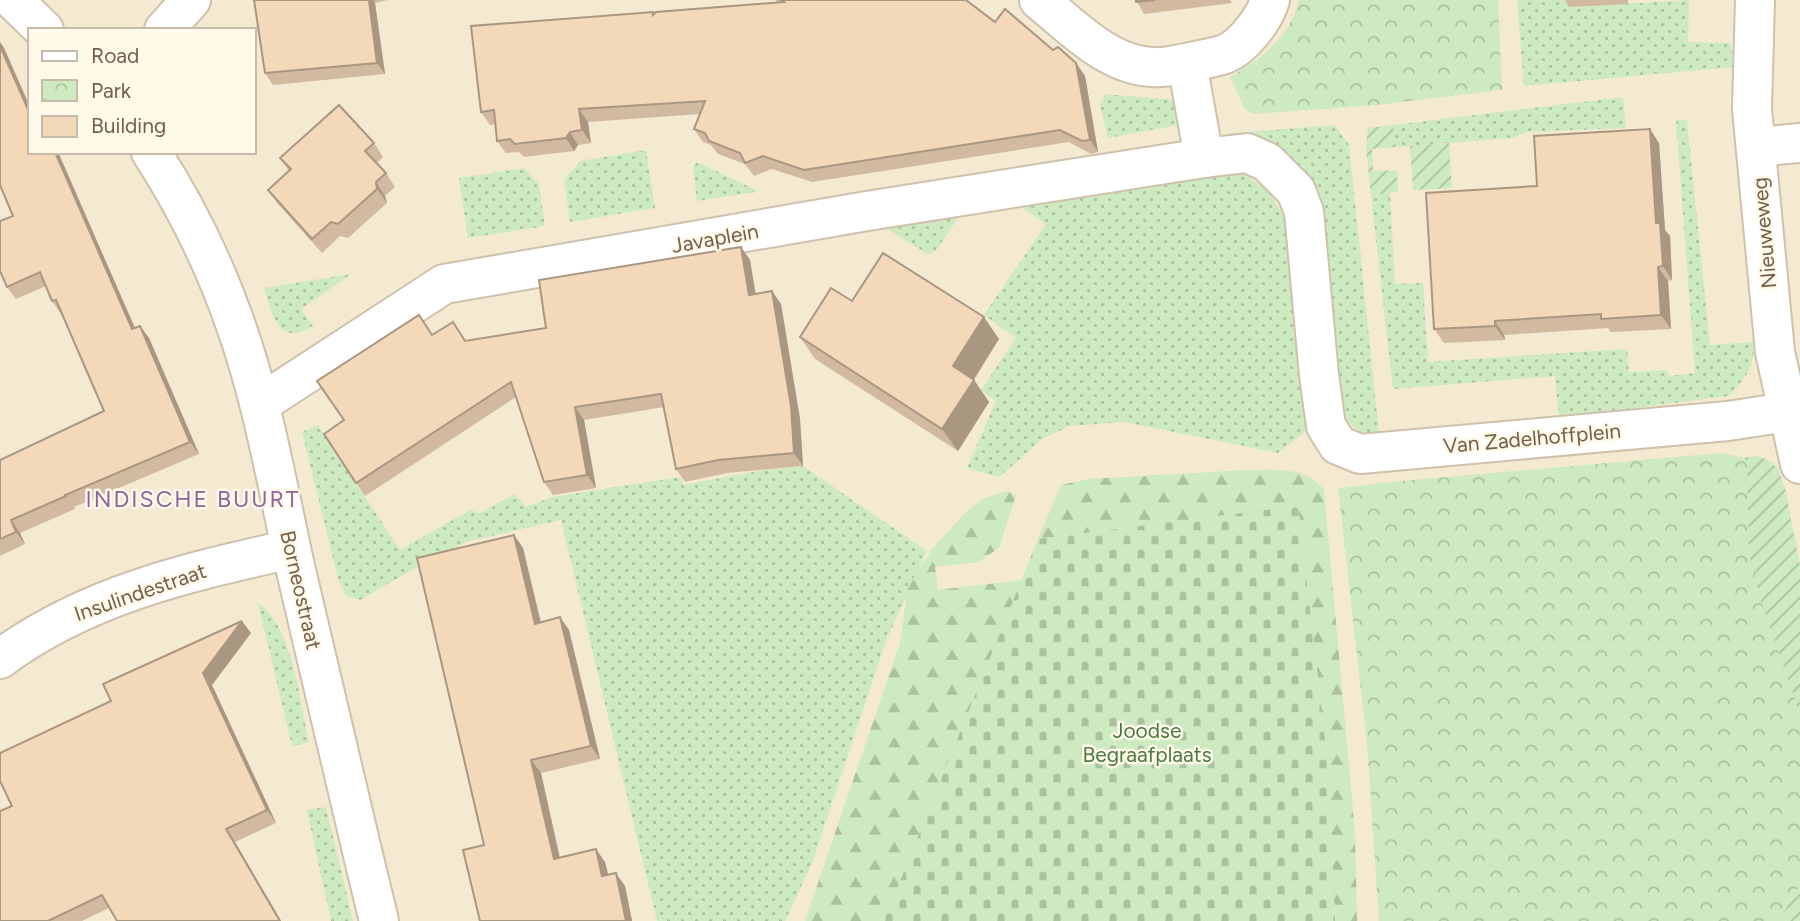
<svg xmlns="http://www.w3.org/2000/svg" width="1800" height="921" font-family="Figtree,sans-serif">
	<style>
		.residential { fill: #f4e9d1; fill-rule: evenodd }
		.grass { fill: url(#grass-dots) }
		.forest { fill: url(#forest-firs) }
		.cemetery { fill: url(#cemetery-stones) }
		.park { fill: url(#park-crowns) }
		.garden { fill: url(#garden-furrows) }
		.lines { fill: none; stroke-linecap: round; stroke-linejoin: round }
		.minor-casing { stroke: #d0c1ad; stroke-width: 42 }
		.minor { stroke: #fff; stroke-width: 38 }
		.wall { fill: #d1baa0 }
		.shaded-wall { fill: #aa9782 }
		.building { fill: #f3d8ba; stroke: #aa9782; stroke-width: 2 }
		.labels { text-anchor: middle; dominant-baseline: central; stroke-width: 5; stroke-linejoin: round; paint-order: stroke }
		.street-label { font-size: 21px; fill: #755e49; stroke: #fff9ea }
		.park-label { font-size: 21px; fill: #4a7b41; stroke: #fff9ea }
		.neighbourhood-label { font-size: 23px; letter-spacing: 2px; fill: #8e6499; stroke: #fff9ea }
	</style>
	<defs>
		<pattern id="grass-dots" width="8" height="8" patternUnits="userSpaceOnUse" patternTransform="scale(1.75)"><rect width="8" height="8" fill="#cdeac1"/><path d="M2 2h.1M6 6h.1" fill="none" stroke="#abc19f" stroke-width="1.8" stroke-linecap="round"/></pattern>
		<pattern id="forest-firs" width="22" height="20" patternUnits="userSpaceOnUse" patternTransform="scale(1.75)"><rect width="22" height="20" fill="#cdeac1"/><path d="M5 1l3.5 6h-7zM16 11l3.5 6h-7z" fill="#abc19f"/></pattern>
		<pattern id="cemetery-stones" width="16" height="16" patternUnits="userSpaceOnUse" patternTransform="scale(1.75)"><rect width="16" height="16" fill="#cdeac1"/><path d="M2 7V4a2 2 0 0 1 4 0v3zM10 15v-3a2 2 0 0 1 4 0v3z" fill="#abc19f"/></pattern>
		<pattern id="park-crowns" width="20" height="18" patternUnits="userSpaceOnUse" patternTransform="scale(1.75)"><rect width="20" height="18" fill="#cdeac1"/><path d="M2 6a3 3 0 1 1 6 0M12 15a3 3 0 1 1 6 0" fill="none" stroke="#abc19f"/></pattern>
		<pattern id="garden-furrows" width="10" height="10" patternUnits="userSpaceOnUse" patternTransform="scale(1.75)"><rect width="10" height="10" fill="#cdeac1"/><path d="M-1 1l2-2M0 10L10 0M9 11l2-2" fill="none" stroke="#abc19f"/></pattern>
	</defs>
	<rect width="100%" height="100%" fill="#fdf6e3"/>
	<path class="residential" d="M0,0H1800V921H0ZM30,30H254V152H30Z"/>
	<g class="grass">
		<path d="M1517,0H1569L1570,7L1689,0L1688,42L1731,43L1733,67L1524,86Z"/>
		<path d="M1105,94L1173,100L1178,125L1108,138L1100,106Z"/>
		<path d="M1623,97L1626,128L1525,132L1513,138L1396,147L1393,125Z"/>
		<path d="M1676,120H1687L1710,345L1754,342C1754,369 1746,378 1728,396L1559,418L1555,376L1393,389L1371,195L1390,193L1395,284L1423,283L1428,362L1627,349L1629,372L1667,370L1669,376L1695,373Z"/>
		<path d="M1335,125L1349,145L1379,434C1349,434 1345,418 1335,393L1324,213L1313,183L1303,170L1283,152L1224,134Z"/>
		<path d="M646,150L655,208L570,222L564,180L580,161Z"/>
		<path d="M697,162L756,190L755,192L697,201L693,167Z"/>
		<path d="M524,168L539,184L545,226L468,238L459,178Z"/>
		<path d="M1239,172L1268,190L1287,223L1315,424L1278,453L1124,422L1070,426L1044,438L999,477L967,468L996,401L981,390L1016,338L984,315L1046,224L1019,205L1023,199Z"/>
		<path d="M960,215L935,252L928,254L889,230L893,223Z"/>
		<path d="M351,274L301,309L313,326C278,349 272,313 264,288Z"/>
		<path d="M318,425L400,550L470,510L480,513L515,494L526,507L552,497L680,477L683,485L764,470L803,466L927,551L887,638L813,861L785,921H657L561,520L469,541L424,563L360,600L346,596L338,578L302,432Z"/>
		<path d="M258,603C293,626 300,702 309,742L292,746Z"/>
		<path d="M326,807L353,921H331L307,810Z"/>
	</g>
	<g class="forest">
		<path d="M1248,470C1275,470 1306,466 1324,490L1355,832L1357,921H1335L1328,766L1298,506L1038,539L1061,485L1088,479Z"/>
		<path d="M1007,491L1016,495L999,548L978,562L935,567L938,590L1022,580L884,921H805L900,643L908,586L933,548L967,511L984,498Z"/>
	</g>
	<path class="cemetery" d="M1298,506L1328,766L1335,921H884L1038,539Z"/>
	<g class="park">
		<path d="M1299,0H1498L1502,90L1377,105L1253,114L1245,109L1230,77C1260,60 1291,36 1299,0Z"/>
		<path d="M1722,453L1744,458L1757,456L1770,461L1778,469L1785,489L1800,566V921H1379L1367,743L1338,488L1401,481Z"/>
	</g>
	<g class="garden">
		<path d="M1393,125L1396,147L1372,149L1373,171L1397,170L1398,192L1371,195L1366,147L1368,128Z"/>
		<path d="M1449,143L1452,188L1413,190L1410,146Z"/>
		<path d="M1757,456L1770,461L1778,469L1785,489L1800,566V714L1761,601L1749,553L1747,461L1744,458Z"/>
		<path d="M1800,884V921H1780V920Z"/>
	</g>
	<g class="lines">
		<g class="minor-casing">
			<g id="minor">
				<path d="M13,0L44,30"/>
				<path d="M1039,0C1074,28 1112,70 1160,67C1169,67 1178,64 1187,63"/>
				<path d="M1270,0C1265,18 1243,47 1225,54C1213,58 1199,60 1187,63L1204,158L1247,153L1267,162L1296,191L1304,212L1319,375L1326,426L1338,445L1360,454L1728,421L1800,410"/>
				<path d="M1755,0L1752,109L1775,352L1800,464"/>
				<path d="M164,30L191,0"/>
				<path d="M1756,147L1800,143"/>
				<path d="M151,152C186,206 214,263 235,323C264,404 278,491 297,575C324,691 351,806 379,921"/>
				<path d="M260,404L444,284L867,211L1204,158"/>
				<path d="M0,659C86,595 189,572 291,549"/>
			</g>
		</g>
		<use href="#minor" class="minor"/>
	</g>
	<g class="wall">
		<path d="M254,0H388L375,3L385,74L273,85L265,73Z"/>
		<path d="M775,0H966L995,22L1053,50L1076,63L1085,76L1098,152L1091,154L1069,142L812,182L772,169L754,176L745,164L718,154L711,145L703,142L694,129L700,114L588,122L591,143L578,145L574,151L524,157L519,152L506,153L497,141L495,124L490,125L481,112L653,12L654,14L778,2Z"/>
		<path d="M1136,0H1230L1232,3L1144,14Z"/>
		<path d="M1565,0H1628V4L1569,7Z"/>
		<path d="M0,42L4,48L30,107V152H58L135,328L140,326L149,338L199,454L74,507L75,509L20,533L25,544L0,556V458L1,459L104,411L62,313L61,314L52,301L46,286L16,299L7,287L13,216L0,185Z"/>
		<path d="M374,143L383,157L377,163L386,173L395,187L385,196L387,203L348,238L340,236L322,253L278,204L268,190L289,171L280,158Z"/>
		<path d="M1659,143L1665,230L1670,236L1672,280L1668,281L1671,329L1611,332L1608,328L1504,335L1505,340L1444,343L1434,329L1537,186Z"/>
		<path d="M741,247L750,260L755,294L772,291L781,304L800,419L803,466L727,473L685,482L676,469L664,407L584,420L596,488L553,495L544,482L516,397L365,496L324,434L344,420L433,335L466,341L546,328Z"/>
		<path d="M852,301L999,339L974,380L989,402L958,451L815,359L800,337Z"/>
		<path d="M514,535L523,548L541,622L560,617L569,630L600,759L541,773L560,858L605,862L608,875L625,886L632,921H480L484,845Z"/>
		<path d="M251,633L212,685L276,823L235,842L281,921H117L109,908L82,921H0L12,806Z"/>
	</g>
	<g class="shaded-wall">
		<path d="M369,0H374L375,3L385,74L377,63Z"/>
		<path d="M0,42L4,48L30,107V114L0,46Z"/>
		<path d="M1076,63L1085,76L1098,152L1090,140Z"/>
		<path d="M579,109L588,122L591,143L582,130Z"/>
		<path d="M1650,129L1659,143L1665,230L1670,236L1672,280L1663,266L1656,223Z"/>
		<path d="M570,132L578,145L574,151L566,138Z"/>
		<path d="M55,152H58L141,342L132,329Z"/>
		<path d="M376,182L385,196L387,203L377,189Z"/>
		<path d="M741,247L750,260L758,308L749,295Z"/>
		<path d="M1658,267L1668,281L1671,329L1661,315Z"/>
		<path d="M772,291L781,304L800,419L803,466L794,453Z"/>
		<path d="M984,317L999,339L968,388L953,366Z"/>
		<path d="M1495,321L1504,335L1505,340L1495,326Z"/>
		<path d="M140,326L149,338L199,454L190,442Z"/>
		<path d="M974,380L989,402L958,451L942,429Z"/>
		<path d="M575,407L584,420L596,488L587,475Z"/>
		<path d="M11,520L20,533L25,544L16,532Z"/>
		<path d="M514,535L523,548L544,637L535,624Z"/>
		<path d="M560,617L569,630L600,759L591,746Z"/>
		<path d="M242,621L251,633L212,685L276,823L267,810L203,673Z"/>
		<path d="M531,760L541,773L563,873L554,859Z"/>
		<path d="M226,829L235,842L281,921H280Z"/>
		<path d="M596,849L605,862L612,889L602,876Z"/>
		<path d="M616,873L625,886L632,921H626Z"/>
	</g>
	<g class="building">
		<path d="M254,0H369L377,63L265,73Z"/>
		<path d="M781,0H966L995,22L1005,9L1053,50L1058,47L1076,63L1090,140L1082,141L1060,130L804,170L763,156L745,163L740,153L709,141L705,133L694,129L705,101L579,109L582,130L570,132L566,138L515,144L510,139L497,141L494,110L481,112L471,26L653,12V15L656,12L784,2Z"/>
		<path d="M1136,0H1155L1136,2Z"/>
		<path d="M0,46L30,114V152H55L132,329L140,326L190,442L65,495L66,496L11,520L16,532L0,539V460L104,411L56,300L52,301L40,272L7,287L0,271V221L13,216L0,185Z"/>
		<path d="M339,105L374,143L365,151L386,173L376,182L377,189L338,224L331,222L312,239L268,190L291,169L280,158Z"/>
		<path d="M1650,129L1656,223H1660L1663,266L1658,267L1661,315L1601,319V314L1495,321V326L1434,329L1426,193L1537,186L1534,136Z"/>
		<path d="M741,247L749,295L772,291L791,406L794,453L718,460L676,469L661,394L575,407L587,475L544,482L511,382L356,483L324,434L344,420L317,381L419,315L432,335L453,322L465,341L546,328L539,280Z"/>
		<path d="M883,253L984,317L953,366L974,380L942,429L800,337L831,288L852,301Z"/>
		<path d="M514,535L535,624L560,617L591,746L531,760L554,859L596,849L602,876L616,873L626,921H480L463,850L484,845L417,558Z"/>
		<path d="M242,621L203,673L267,810L226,829L280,921H117L102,895L48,921H0V811L12,806L0,781V753L111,701L103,684Z"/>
	</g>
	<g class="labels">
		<g class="street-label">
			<text transform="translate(1764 233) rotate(-95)">Nieuweweg</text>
			<text transform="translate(715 238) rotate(-10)">Javaplein</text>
			<text transform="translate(1532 438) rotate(-5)">Van Zadelhoffplein</text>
			<text transform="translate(301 590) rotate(77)">Borneostraat</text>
			<text transform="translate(140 592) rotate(-19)">Insulindestraat</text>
		</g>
		<g class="park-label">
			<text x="1147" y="730">Joodse<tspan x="1147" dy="24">Begraafplaats</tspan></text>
		</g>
		<g class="neighbourhood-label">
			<text x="193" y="499">INDISCHE BUURT</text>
		</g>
	</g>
	<rect x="28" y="28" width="228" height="126" fill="#fff9ea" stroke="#c8bbaa" stroke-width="2"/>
	<rect x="42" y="51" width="35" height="10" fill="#ffffff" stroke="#c8bbaa" stroke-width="2"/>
	<text x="91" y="63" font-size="21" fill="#755e49">Road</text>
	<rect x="42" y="80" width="35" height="21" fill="url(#park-crowns)" stroke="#c8bbaa" stroke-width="2"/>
	<text x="91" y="98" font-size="21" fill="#755e49">Park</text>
	<rect x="42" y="116" width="35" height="21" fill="#f3d8ba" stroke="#c8bbaa" stroke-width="2"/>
	<text x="91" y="133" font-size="21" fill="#755e49">Building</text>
</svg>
